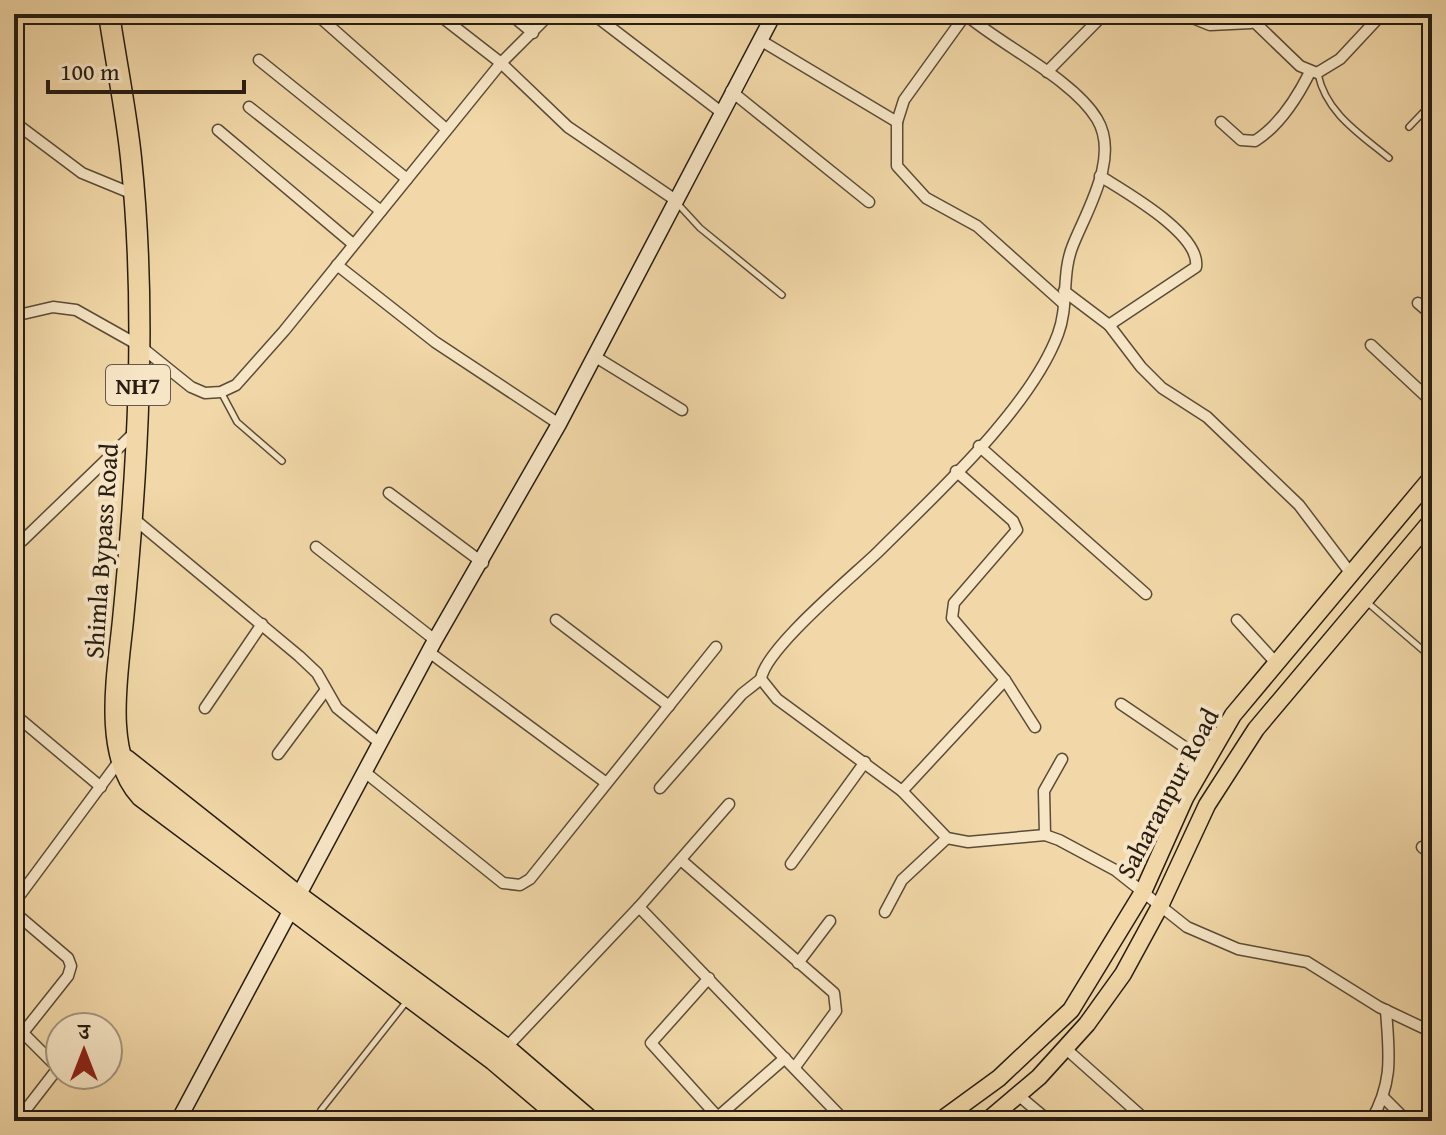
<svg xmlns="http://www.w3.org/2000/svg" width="1446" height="1135" font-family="'Gentium Book Plus','Noto Serif Devanagari',serif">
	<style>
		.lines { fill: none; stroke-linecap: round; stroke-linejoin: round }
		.lane-casing { stroke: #5a4c38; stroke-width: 8 }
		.street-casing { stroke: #5a4c38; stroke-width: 13 }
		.secondary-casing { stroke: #271d13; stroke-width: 17 }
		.primary-casing { stroke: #271d13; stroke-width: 19 }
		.highway-casing { stroke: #271d13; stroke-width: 23 }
		.lane { stroke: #f7e6c6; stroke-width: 5 }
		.street { stroke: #f7e6c6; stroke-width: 10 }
		.secondary { stroke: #f7e6c6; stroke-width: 14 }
		.primary { stroke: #f2d8a8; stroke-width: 16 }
		.highway { stroke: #f2d8a8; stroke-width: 20 }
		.labels { text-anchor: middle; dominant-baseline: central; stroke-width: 8; stroke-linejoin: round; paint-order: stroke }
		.shield { fill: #f7e6c6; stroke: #655949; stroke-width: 2 }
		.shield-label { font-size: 24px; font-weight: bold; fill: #271d13 }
		.street-label { font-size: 26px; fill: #271d13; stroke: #f7e6c6 }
	</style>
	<rect width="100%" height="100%" fill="#f2d8a8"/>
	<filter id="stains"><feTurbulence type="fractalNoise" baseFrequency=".0025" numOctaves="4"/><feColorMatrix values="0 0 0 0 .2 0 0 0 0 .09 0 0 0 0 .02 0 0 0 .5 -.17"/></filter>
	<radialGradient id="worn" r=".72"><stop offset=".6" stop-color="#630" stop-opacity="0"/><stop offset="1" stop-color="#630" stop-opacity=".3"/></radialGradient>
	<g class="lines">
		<g class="lane-casing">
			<g id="lane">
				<path d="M1318,74C1326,113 1360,134 1389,158"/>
				<path d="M1409,127L1432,103"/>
				<path d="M677,203L700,228L782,295"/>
				<path d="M221,392L237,422L282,461"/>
				<path d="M1368,603L1432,658"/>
				<path d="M321,1110L407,1001"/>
			</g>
		</g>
		<g class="street-casing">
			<g id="street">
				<path d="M316,14L446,129"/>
				<path d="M438,14L501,63L568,127L674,199"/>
				<path d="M510,14L533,33"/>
				<path d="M593,14L721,112"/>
				<path d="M965,14C1002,46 1073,79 1097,119C1120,157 1087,210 1073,245C1061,274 1069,305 1058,334C1030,409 935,495 878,552C852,577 765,649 761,679L777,699L902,791L947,838L968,842L1045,835L1059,840L1115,870L1187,927L1238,949L1307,962L1379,1007L1432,1032"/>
				<path d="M966,14L904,100L897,122V166L926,198L977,226L1064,304"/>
				<path d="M1183,14L1210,25L1251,23"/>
				<path d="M1246,14L1300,66L1317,73L1340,59L1382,14"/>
				<path d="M760,40L897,122"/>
				<path d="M259,60L407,179"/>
				<path d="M1047,72L1104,14"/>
				<path d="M731,91L869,202"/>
				<path d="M249,107L381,211"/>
				<path d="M1221,122L1241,140L1255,141C1279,126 1297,98 1310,72"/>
				<path d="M18,125L82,173L133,194"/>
				<path d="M218,130L353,244"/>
				<path d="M337,265L435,342L559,424"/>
				<path d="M1064,291L1109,325L1196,267C1201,234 1125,192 1100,176"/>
				<path d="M1418,303L1432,315"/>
				<path d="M14,316L53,307L76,310L140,346L191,387L205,393L221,392L236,385L284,331L501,63L550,14"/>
				<path d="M1109,325L1141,367L1162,388L1207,417L1299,505L1352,575"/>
				<path d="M1371,345L1432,402"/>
				<path d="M594,356L682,410"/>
				<path d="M979,446L1146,594"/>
				<path d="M956,471L1013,521L1017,530L954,603L952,618L1005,680L1035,727"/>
				<path d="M389,493L483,563"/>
				<path d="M133,518L299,656L317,673L337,708L381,744"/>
				<path d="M22,541L135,432"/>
				<path d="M316,547L435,640"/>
				<path d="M556,620L669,706"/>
				<path d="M1237,620L1277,664"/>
				<path d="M429,652L605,782"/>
				<path d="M1121,704L1183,746L1198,776"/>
				<path d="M205,708L262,624"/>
				<path d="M14,714L101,787"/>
				<path d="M278,754L325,691"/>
				<path d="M366,773L503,883L520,885L530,879L716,647"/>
				<path d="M660,788L742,694L761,679"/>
				<path d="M902,791L1005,680"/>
				<path d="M1045,835L1044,791L1062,759"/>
				<path d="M1422,847L1432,855"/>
				<path d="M681,860L834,993L836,1011L795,1067"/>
				<path d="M791,864L865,762"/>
				<path d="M14,903L120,760"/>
				<path d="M639,907L845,1121"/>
				<path d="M14,912L68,958L71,966L68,976L14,1044"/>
				<path d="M885,912L902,880L947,838"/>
				<path d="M798,963L830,921"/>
				<path d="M709,978L651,1043L716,1115H720L785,1058"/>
				<path d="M1065,1048L1147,1121"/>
				<path d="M504,1050L639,907L729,804"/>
				<path d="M1018,1095L1049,1121"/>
				<path d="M1384,1098L1407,1121"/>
				<path d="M17,1121L58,1068L23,1033"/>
				<path d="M1371,1121C1394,1081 1389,1054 1386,1010"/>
			</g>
		</g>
		<g class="secondary-casing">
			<path id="secondary" d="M178,1121L435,640L559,424L774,14"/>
		</g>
		<g class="primary-casing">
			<g id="primary">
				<path d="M940,1121L999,1078L1071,1010L1143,892L1185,798L1233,715L1432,477"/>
				<path d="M987,1121L1039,1077L1087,1024L1123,974L1160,906L1207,805L1256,729L1432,520"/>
			</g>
		</g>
		<g class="highway-casing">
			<g id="highway">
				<path d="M109,14C116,62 126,110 131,158C147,312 138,467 123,620C118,672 102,754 141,796L494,1060L566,1121"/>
				<path d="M126,760L299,897L505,1048L590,1121"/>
			</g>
		</g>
		<use href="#lane" class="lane"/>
		<use href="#street" class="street"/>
		<use href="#secondary" class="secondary"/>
		<use href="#primary" class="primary"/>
		<use href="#highway" class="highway"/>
	</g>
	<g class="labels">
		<rect class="shield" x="106" y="365" width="64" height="40" rx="6"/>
		<g class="shield-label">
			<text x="138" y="385">NH7</text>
		</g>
		<g class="street-label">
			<text transform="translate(101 551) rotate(-86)">Shimla Bypass Road</text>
			<text transform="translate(1167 793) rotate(-62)">Saharanpur Road</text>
		</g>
	</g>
	<rect width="1446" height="1135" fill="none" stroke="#f2d8a8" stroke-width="48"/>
	<rect x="16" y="16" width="1414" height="1103" fill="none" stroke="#271d13" stroke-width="4"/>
	<rect x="24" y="24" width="1398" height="1087" fill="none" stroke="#271d13" stroke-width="2"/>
	<g transform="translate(84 1051)"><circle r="38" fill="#f7e6c6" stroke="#a4967e" stroke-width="2"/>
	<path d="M0-6L14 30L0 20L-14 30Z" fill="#8f2418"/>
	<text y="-12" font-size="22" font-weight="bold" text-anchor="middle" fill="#271d13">उ</text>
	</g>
	<path d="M48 80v12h196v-12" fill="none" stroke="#271d13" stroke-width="4"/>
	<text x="60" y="80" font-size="24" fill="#271d13" stroke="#f7e6c6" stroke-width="6" paint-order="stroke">100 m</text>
	<rect width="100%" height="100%" filter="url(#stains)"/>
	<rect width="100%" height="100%" fill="url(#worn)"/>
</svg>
